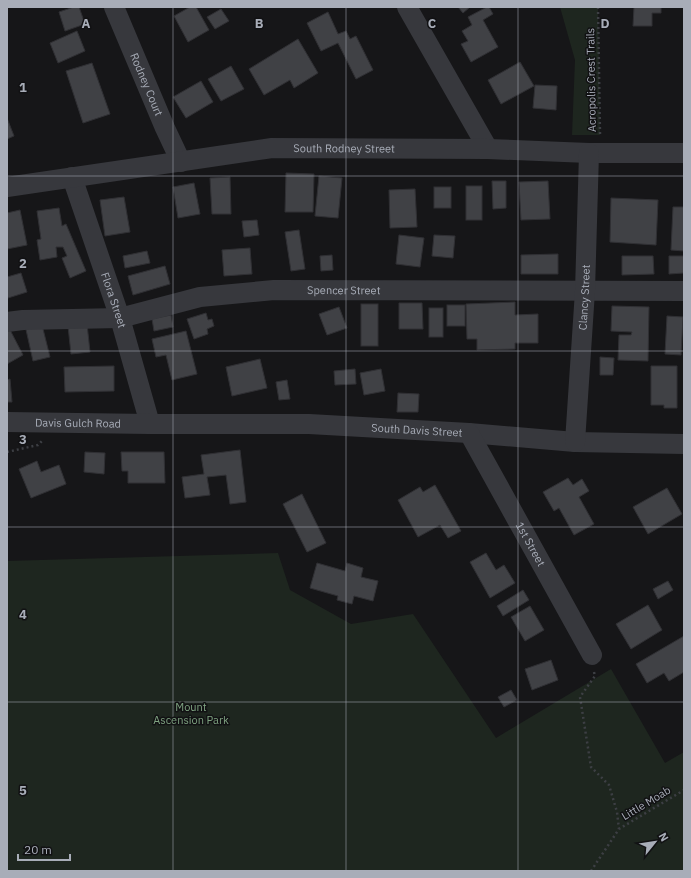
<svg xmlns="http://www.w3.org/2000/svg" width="691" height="878" font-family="'IBM Plex Sans',sans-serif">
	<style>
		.green { fill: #1e261f }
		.building { fill: #404145; stroke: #303034 }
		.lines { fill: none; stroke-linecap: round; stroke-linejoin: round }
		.path { stroke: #3d3f44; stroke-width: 2.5; stroke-dasharray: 2 3; stroke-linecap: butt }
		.minor { stroke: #37383d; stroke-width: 20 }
		.grid { fill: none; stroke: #a8adb8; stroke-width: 1; stroke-opacity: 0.55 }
		.labels { text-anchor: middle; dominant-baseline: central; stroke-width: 3; stroke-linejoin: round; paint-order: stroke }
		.street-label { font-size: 11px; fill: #a8adb8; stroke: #111113 }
		.park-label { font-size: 11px; fill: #7fa381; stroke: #111113 }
		.grid-label { font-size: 13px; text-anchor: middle; font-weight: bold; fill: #a8adb8; stroke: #111113; stroke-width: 3; stroke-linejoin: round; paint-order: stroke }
	</style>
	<rect width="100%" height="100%" fill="#161618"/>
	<g class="green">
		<path d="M560,7H598L600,135H572L575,60Z"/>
		<path d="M278,553L290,590L351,624L413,614L496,738L611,669L665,763L684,752V871H7V561Z"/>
	</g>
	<g class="building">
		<path d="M74,7H79L85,24L65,31L59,12Z"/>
		<path d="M190,7H196L209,30L188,42L174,16Z"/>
		<path d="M458,7H470L463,13Z"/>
		<path d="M487,7H489L493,14L483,20L498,47L471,62L461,44L468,41L462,31L472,25L468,17Z"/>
		<path d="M634,7H661V13H652V26H633Z"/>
		<path d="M221,9L229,21L215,29L207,17Z"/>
		<path d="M328,12L338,34L346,31L350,39L356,36L373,70L356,79L338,43L321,51L307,23Z"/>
		<path d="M77,31L85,51L58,63L50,43Z"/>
		<path d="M298,39L318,73L294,88L290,80L264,95L249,69Z"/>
		<path d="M520,62L534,86L501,104L488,80Z"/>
		<path d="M92,63L110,114L83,123L66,71Z"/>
		<path d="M231,66L244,89L221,101L208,79Z"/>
		<path d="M201,81L213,102L186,118L173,97Z"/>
		<path d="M535,85L557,86L556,110L533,108Z"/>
		<path d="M7,118L14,136L7,139Z"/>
		<path d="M286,173L314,174L313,212H285Z"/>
		<path d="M319,176L342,178L338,218L315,216Z"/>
		<path d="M230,177L231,214H212L210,178Z"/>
		<path d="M492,181H506V208L493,209Z"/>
		<path d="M548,181L550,219L521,220L519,182Z"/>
		<path d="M194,183L200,214L178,218L173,187Z"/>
		<rect x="466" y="186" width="16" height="34"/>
		<rect x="434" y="187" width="17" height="21"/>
		<path d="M415,189L417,227L390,228L389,190Z"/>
		<path d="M124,197L130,232L105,236L100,200Z"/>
		<path d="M611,198L658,200L656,245L610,242Z"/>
		<path d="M673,207H684V251L671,250Z"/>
		<path d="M59,208L62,226L66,224L86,271L70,278L62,258L67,256L63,247H56L57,257L40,260L37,240L41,239L37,211Z"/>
		<path d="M20,210L27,245L7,249V213Z"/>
		<path d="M257,220L259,235L244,237L242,221Z"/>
		<path d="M299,230L305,269L291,271L285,232Z"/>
		<path d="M399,235L424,238L420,267L396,264Z"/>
		<path d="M434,235L455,236L453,258L432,256Z"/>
		<path d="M250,248L252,274L224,276L222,250Z"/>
		<path d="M147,251L150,263L125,268L123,256Z"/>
		<path d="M558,254V274H521V255Z"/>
		<path d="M332,255L333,270L321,271L320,256Z"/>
		<path d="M622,256H653L654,274L622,275Z"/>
		<path d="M669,256H684V273L669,274Z"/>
		<path d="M165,266L170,284L133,295L128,276Z"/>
		<path d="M21,273L27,292L8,298L7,294V277Z"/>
		<path d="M515,302V315L538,314V343H515V349L477,350V339H467L466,304Z"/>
		<path d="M399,303H422L423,329H399Z"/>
		<rect x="361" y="304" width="17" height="42"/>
		<rect x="447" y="305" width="18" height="21"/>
		<path d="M612,306L649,307L648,361L618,360L619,335H631L632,332L611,331Z"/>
		<path d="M339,307L347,328L327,335L319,314Z"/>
		<rect x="429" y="308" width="14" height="29"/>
		<path d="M206,313L208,320L212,319L214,326L207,329L208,334L194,339L187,319Z"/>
		<path d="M171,315L173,327L154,331L152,319Z"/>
		<path d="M667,316L683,317L681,355L665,354Z"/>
		<path d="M41,321L50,357L33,361L25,325Z"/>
		<path d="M87,324L90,352L71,354L68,326Z"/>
		<path d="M8,326L23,355L7,364V327Z"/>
		<path d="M186,331L197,374L172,380L166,355L156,357L152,339Z"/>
		<path d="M600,357L614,358L613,375H600Z"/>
		<path d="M260,359L267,388L232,396L226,367Z"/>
		<path d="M114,366V391L65,392L64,367Z"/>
		<path d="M651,366H677V408H664V405H651Z"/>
		<path d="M355,369L356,384L335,385L334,371Z"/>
		<path d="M381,369L385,391L364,395L360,373Z"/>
		<path d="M10,379L12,402H7V380Z"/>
		<path d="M287,380L290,399L279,400L276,382Z"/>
		<path d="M398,393L419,394L418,412H397Z"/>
		<path d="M240,450L246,502L230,504L226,475L207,477L210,495L185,498L182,477L204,474L201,455Z"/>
		<path d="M85,452L105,453L104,474L84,472Z"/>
		<path d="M121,452H164L165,483H128V471H122Z"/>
		<path d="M37,461L41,472L59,465L66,484L31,498L19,469Z"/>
		<path d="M568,478L573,485L582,479L589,491L579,497L594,524L574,535L559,508L554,511L543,492Z"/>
		<path d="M435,485L461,531L448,538L440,525L418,537L398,500L420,487L423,492Z"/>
		<path d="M667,488L682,514L648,534L633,507Z"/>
		<path d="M302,494L326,543L307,552L283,504Z"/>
		<path d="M486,553L496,570L504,565L515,583L490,598L470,562Z"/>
		<path d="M317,563L345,571L347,563L363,568L361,577L378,581L373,601L354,596L352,604L337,600L338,596L310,588Z"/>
		<path d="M668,581L673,590L658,599L653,589Z"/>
		<path d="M523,590L529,600L503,616L497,606Z"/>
		<path d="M648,605L662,630L631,649L616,624Z"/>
		<path d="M530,606L544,630L525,641L511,617Z"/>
		<path d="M684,636V672L669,681L664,673L647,683L636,664Z"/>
		<path d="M551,660L558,680L532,690L525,669Z"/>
		<path d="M511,690L517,700L504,707L498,697Z"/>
	</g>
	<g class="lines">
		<g class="path">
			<path d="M598,7L600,134"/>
			<path d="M7,452L38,445L42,441"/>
			<path d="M594,672L595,676L580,697L591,767L609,785L617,812L619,829"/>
			<path d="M591,871L619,829L684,790"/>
		</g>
		<g class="minor">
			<path id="s1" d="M114,7L165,128L181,162"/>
			<path d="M407,7L488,149"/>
			<path id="s2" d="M72,177L120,318L150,424"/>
			<path id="s3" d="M7,187L272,148L488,149L589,153H684"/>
			<path id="s4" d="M7,322L23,320L120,318L200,297L274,290L684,291"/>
			<path id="s5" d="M7,422L150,424H309L469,433L575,442L684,444"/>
			<path id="s6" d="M469,433L592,655"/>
			<path id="s7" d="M575,442L585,291L589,153"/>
		</g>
	</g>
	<path class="grid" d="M173,7V871M346,7V871M518,7V871M7,176H684M7,351H684M7,527H684M7,702H684"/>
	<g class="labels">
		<g class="street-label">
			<text transform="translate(591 80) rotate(-91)">Acropolis Crest Trails</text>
			<text stroke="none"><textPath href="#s1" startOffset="84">Rodney Court</textPath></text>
			<text stroke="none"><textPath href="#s3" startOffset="340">South Rodney Street</textPath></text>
			<text stroke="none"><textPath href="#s4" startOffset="340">Spencer Street</textPath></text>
			<text stroke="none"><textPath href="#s7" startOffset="145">Clancy Street</textPath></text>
			<text stroke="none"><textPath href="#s2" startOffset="130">Flora Street</textPath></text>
			<text stroke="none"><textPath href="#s5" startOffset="71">Davis Gulch Road</textPath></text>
			<text stroke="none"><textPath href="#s5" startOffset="410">South Davis Street</textPath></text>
			<text stroke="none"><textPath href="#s6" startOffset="127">1st Street</textPath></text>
			<text transform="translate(646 803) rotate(-31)">Little Moab</text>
		</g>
		<g class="park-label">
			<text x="191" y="707">Mount<tspan x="191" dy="13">Ascension Park</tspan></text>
		</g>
	</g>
	<g class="grid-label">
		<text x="86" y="28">A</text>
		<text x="259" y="28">B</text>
		<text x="432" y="28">C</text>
		<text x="605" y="28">D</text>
		<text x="23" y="92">1</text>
		<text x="23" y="268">2</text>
		<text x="23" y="444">3</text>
		<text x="23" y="619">4</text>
		<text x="23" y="795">5</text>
	</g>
	<rect width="691" height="878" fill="none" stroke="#a8adb8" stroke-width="16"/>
	<g transform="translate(655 842) rotate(60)" stroke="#111113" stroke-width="3" paint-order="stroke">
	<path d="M0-3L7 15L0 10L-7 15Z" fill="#a8adb8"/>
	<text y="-6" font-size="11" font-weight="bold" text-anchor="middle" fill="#a8adb8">N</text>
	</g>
	<path d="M18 854v6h52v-6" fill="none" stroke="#a8adb8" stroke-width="2"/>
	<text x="24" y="854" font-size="12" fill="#a8adb8" stroke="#111113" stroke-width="3" paint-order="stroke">20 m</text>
</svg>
